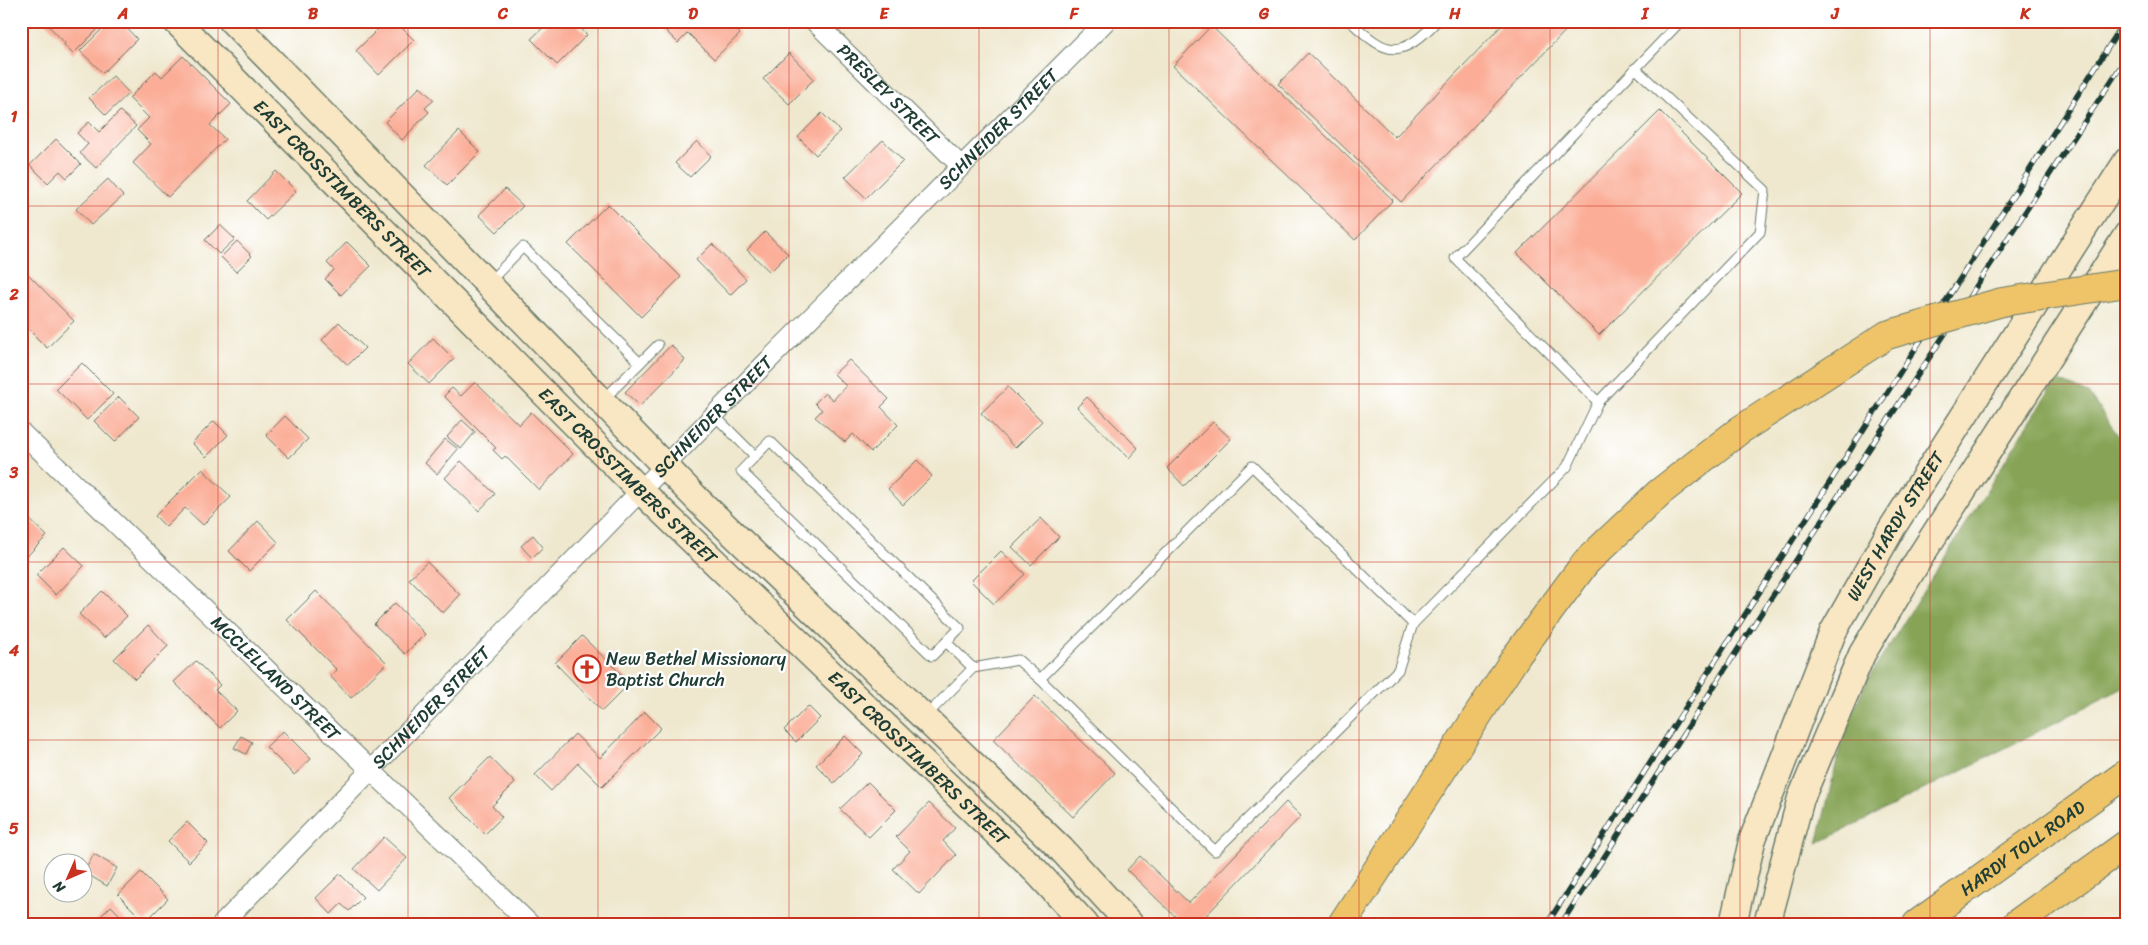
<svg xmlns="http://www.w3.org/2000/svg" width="2148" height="945" font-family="Sriracha,sans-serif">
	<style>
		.forest { fill: #87a456; stroke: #537045 }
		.building { fill: #fbad97 }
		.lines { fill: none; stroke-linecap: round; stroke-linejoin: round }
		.lane-casing { stroke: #68796a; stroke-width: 11 }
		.street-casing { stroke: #68796a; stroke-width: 21 }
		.secondary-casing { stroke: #68796a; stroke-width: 29 }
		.highway-casing { stroke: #68796a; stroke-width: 30 }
		.lane { stroke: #fff; stroke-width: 9 }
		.street { stroke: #fff; stroke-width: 19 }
		.secondary { stroke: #f9e7c3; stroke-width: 26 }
		.highway { stroke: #efc469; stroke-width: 28 }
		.rail-casing { stroke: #1f3d34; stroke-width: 5.5 }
		.rail { stroke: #fff; stroke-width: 4; stroke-dasharray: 11; stroke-linecap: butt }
		.highway-bridge-casing { stroke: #68796a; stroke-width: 30; stroke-linecap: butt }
		.highway-bridge { stroke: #efc469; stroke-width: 28 }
		.grid { fill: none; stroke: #c8321e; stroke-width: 1; stroke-opacity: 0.55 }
		.labels { text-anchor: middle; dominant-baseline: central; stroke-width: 4.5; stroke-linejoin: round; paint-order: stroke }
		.street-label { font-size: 18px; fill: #1f3d34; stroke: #fff }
		.poi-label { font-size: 18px; fill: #1f3d34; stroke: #fff; text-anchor: start }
		.neatline { fill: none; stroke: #c8321e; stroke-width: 2 }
		.grid-label { font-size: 16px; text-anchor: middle; font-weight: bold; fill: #c8321e }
	</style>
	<rect width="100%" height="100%" fill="#fff"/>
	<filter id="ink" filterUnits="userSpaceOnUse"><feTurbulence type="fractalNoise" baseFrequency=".02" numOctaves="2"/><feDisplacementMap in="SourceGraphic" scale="10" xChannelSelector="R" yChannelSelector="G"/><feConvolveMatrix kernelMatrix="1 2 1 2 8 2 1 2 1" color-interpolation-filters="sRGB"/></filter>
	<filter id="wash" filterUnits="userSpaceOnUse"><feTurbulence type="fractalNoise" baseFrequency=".0096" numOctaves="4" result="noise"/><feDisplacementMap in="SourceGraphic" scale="20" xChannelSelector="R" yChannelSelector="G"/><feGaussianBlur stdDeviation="1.12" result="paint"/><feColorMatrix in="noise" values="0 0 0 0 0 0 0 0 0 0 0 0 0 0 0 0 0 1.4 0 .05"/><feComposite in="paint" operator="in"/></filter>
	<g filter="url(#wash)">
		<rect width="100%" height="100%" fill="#efe8cf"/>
		<path class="forest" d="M2056,380L2088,393L2127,448V686L1817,844L1844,731L1865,684Z"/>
		<g id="blocks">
			<g class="building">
				<path d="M44,21H106L73,54L64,45L65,43Z"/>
				<path d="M110,21H120L137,39L103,73L80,51Z"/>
				<path d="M386,21H395L414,40L379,75L356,51Z"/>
				<path d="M550,21H574L587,35L557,65L531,39Z"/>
				<path d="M674,21H728L740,34L714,59L688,33L678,43L665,30Z"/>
				<path d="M1506,21H1575L1401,202L1278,84L1308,53L1395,137Z"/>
				<path d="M1211,26L1393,200L1355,240L1173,66Z"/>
				<path d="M789,53L814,79L789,104L763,79Z"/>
				<path d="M183,56L231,104L210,125L225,139L168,197L133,163L151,144L137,130L149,118L129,98L156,71L162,77Z"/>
				<path d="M113,76L129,93L106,115L89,98Z"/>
				<path d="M420,87L434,100L425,108L429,112L402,140L385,122Z"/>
				<path d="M120,111L136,126L96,168L80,153L88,144L77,133L89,122L99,132Z"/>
				<path d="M1660,111L1742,193L1599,335L1517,253Z"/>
				<path d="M822,113L840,131L816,155L798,137Z"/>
				<path d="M459,131L480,152L447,185L426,165Z"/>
				<path d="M56,139L81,164L67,178L60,171L48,183L30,165Z"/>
				<path d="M883,140L903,161L866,198L845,177Z"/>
				<path d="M697,141L711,156L690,177L675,163Z"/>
				<path d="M276,171L296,191L266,220L247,201Z"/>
				<path d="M108,179L123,196L91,225L76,209Z"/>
				<path d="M505,189L523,206L497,232L479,215Z"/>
				<path d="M608,204L681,277L641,317L568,244Z"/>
				<path d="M220,225L235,239L219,254L205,240Z"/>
				<path d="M765,232L788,254L770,272L747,250Z"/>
				<path d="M237,241L252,256L236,272L221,257Z"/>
				<path d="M347,242L371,266L341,295L325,279L334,270L327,263Z"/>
				<path d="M712,244L746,279L730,295L696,260Z"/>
				<path d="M24,270L74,321L47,348L21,322V272Z"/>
				<path d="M339,322L365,348L348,365L322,340Z"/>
				<path d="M433,338L454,359L429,384L408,364Z"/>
				<path d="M671,345L685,360L640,406L625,392Z"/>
				<path d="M849,360L889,399L881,407L898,425L871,452L853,434L845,442L815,417L822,410L815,403L825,393L833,400L846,386L834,374Z"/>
				<path d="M82,363L113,394L87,420L56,389Z"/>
				<path d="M475,382L519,425L531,412L573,454L539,490L505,456L502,459L493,450L496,448L444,396L452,388L461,396Z"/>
				<path d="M1008,387L1042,421L1015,448L981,413Z"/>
				<path d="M119,397L139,417L115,442L94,421Z"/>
				<path d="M1087,397L1138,448L1129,458L1077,407Z"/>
				<path d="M285,416L308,439L289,458L266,435Z"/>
				<path d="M462,420L475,432L461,449L447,437Z"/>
				<path d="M214,421L228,435L206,457L192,443Z"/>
				<path d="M1213,422L1231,439L1184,486L1167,468Z"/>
				<path d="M445,439L458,449L437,474L425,463Z"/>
				<path d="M917,460L932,476L903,505L888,489Z"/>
				<path d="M461,461L495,494L479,511L445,478Z"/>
				<path d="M202,469L231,497L203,525L185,508L166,527L155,516Z"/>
				<path d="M26,516L47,536L21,562V520Z"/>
				<path d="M1041,518L1059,537L1031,565L1012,547Z"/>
				<path d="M258,521L278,542L249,571L229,551Z"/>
				<path d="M533,535L543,547L532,558L521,546Z"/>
				<path d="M64,547L84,566L56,595L36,575Z"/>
				<path d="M1001,551L1025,574L994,604L971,581Z"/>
				<path d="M427,562L460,595L443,613L409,579Z"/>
				<path d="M102,591L127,616L104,638L79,614Z"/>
				<path d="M316,591L387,663L351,698L330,676L337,670L287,620Z"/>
				<path d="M395,603L425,634L405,654L374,624Z"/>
				<path d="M148,625L168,646L135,679L114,659Z"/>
				<path d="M582,636L630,683L602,711L555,663Z"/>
				<path d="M196,661L220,685L215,690L237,711L220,728L174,682Z"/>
				<path d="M1035,696L1115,773L1073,817L993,740Z"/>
				<path d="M808,706L820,718L796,742L784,730Z"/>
				<path d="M645,712L661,728L602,787L578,763L551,791L535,775L575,734L600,758Z"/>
				<path d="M283,731L311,759L294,775L266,747Z"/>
				<path d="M241,736L252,742L246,754L234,748Z"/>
				<path d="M845,736L863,754L834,783L816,765Z"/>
				<path d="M490,757L515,783L492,806L502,817L485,834L449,798Z"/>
				<path d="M868,782L896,810L869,837L840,809Z"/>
				<path d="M1286,802L1301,816L1198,924H1183L1127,870L1140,856L1189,903Z"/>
				<path d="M929,803L955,828L943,841L956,855L919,894L893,869L910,851L896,837Z"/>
				<path d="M187,822L208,843L189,862L168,841Z"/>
				<path d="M384,837L407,858L377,890L354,869Z"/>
				<path d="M94,854L117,868L107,886L84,872Z"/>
				<path d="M141,872L168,899L145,922L118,895Z"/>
				<path d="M340,874L363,897L349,911L341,904L331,914L316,898Z"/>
				<path d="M111,906L129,924H93Z"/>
			</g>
		</g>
	</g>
	<g filter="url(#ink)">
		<use href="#blocks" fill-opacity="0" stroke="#68796a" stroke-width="1"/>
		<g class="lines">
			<g class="lane-casing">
				<g id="lane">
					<path d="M1350,21C1388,57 1401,59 1437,21"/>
					<path d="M490,281L523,247L640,363"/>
					<path d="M604,399L658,345"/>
					<path d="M1598,402L1760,232L1765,190L1635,68"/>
					<path d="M714,415L755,456"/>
					<path d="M946,642L960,628L770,441L741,471L932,656L946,642L973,668"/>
					<path d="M1040,679L1252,466L1413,624"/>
					<path d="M926,716L973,668L1018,660L1040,679L1215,851L1398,670L1413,624L1567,467L1598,402L1455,258L1681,21"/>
				</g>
			</g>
			<g class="street-casing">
				<g id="street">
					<path id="s1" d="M814,21L961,166"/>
					<path id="s2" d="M21,432L530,924"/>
					<path id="s3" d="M222,924L710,419L1106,21"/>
				</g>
			</g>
			<g class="secondary-casing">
				<g id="secondary">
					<path id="s4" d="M176,21L641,491L1035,870L1085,924"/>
					<path d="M232,21L698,500L1061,849L1130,924"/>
					<path id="s5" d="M1733,924L1752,841L1833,632L1892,528L2127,161"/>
					<path d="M1767,924L1801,798L1862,654L1920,557L2127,235"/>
				</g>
			</g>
			<g class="highway-casing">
				<g id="highway">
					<path d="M1342,924L1517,655L1586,562"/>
					<path id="s6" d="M1917,924L2127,773"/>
					<path d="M2016,924L2127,844"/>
				</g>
			</g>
			<use href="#lane" class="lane"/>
			<use href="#street" class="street"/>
			<use href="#secondary" class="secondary"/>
			<use href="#highway" class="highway"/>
			<g class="rail-casing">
				<g id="rail">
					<path d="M1547,924L2125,21"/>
					<path d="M1561,924L1760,615L2127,57"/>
				</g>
			</g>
			<use href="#rail" class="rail"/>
			<g class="highway-bridge-casing">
				<path id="highway-bridge" d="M1586,562L1660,492L1740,430L1887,335L2002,302L2127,283"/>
			</g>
			<use href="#highway-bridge" class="highway-bridge"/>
		</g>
	</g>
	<path class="grid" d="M218,21V924M408,21V924M598,21V924M789,21V924M979,21V924M1169,21V924M1359,21V924M1550,21V924M1740,21V924M1930,21V924M21,206H2127M21,384H2127M21,562H2127M21,740H2127"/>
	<defs>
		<g id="church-ring" transform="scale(1.4375)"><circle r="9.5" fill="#fff" stroke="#c8321e" stroke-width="1.5"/><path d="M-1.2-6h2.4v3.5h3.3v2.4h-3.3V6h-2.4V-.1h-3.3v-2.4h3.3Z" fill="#c8321e"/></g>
	</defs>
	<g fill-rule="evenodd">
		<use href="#church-ring" x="587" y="669"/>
	</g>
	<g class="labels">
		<g class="street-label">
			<text stroke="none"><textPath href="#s1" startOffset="104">PRESLEY STREET</textPath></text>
			<text stroke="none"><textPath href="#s3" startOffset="1111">SCHNEIDER STREET</textPath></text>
			<text stroke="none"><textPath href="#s4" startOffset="236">EAST CROSSTIMBERS STREET</textPath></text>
			<text stroke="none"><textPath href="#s3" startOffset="706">SCHNEIDER STREET</textPath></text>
			<text stroke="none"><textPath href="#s4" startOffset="641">EAST CROSSTIMBERS STREET</textPath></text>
			<text stroke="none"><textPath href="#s5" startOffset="432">WEST HARDY STREET</textPath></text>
			<text stroke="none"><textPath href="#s2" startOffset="354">MCCLELLAND STREET</textPath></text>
			<text stroke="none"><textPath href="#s3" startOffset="301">SCHNEIDER STREET</textPath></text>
			<text stroke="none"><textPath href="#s4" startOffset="1046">EAST CROSSTIMBERS STREET</textPath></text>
			<text stroke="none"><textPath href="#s6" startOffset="130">HARDY TOLL ROAD</textPath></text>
		</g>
		<g class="poi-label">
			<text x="606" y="659">New Bethel Missionary<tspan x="606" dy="21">Baptist Church</tspan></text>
		</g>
	</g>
	<rect width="2148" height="945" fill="none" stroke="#fff" stroke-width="55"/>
	<g transform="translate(68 878) rotate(225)"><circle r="24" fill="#ffffff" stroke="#a5b1ae"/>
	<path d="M0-4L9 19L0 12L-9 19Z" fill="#c8321e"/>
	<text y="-8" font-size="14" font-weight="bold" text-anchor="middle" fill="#1f3d34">N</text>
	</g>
	<rect x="28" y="28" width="2092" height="890" class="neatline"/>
	<g class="grid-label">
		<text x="123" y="19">A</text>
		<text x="313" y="19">B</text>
		<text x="503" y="19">C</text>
		<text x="693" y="19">D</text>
		<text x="884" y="19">E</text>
		<text x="1074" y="19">F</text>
		<text x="1264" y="19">G</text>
		<text x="1455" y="19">H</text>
		<text x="1645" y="19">I</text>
		<text x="1835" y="19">J</text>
		<text x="2025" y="19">K</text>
		<text x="14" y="122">1</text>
		<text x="14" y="300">2</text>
		<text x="14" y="478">3</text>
		<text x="14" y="656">4</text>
		<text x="14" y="834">5</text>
	</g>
</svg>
